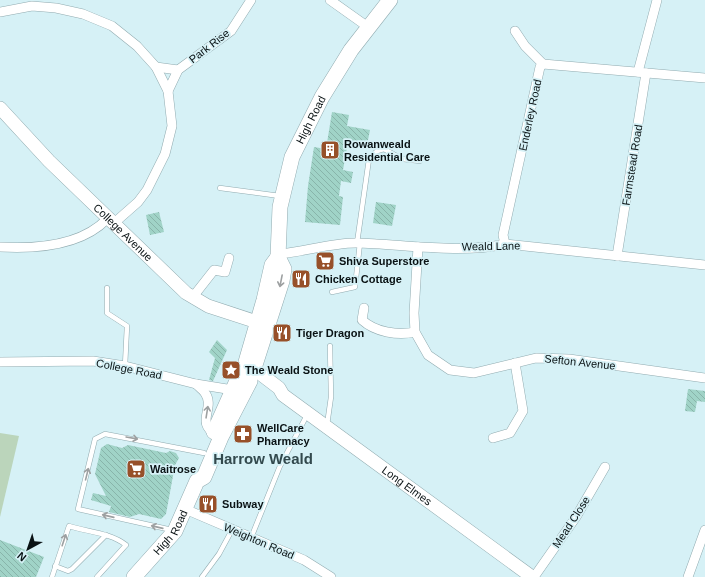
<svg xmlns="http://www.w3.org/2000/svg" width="705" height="577" font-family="Helvetica,sans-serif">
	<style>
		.pitch { fill: #bbd5bb }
		.building { fill: url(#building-back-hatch) }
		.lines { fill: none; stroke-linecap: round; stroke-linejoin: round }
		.lane-casing { stroke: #91abb0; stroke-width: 5.5 }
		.street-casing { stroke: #91abb0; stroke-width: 10 }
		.secondary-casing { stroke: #91abb0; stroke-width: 14 }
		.primary-casing { stroke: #91abb0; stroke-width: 16 }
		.lane { stroke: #fff; stroke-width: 4.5 }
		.street { stroke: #fff; stroke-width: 9 }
		.secondary { stroke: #fff; stroke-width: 13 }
		.primary { stroke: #fff; stroke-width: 15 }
		.oneway { stroke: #9da0a1 }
		.labels { text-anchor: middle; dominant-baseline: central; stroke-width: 3.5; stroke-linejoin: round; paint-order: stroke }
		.street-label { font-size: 11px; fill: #091214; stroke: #d6f1f6 }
		.poi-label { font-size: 11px; font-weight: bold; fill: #091214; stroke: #d6f1f6; text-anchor: start }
		.district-label { font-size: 15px; font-weight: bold; fill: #32494d; stroke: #d6f1f6 }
	</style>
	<defs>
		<pattern id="building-back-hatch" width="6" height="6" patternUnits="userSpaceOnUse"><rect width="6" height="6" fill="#a0d3c7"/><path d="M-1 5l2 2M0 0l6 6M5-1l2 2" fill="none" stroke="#88b4aa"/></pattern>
	</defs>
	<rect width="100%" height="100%" fill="#d6f1f6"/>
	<path class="pitch" d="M0,433L19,436L0,517Z"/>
	<g class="building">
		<path d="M332,112L349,115L347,126L370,130L367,145L348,142L343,170L353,172L351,183L341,181L339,196L343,197L340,225L305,222L308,186L314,147L326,149Z"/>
		<path d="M376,202L396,205L392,226L373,223Z"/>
		<path d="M159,212L164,232L150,235L146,215Z"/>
		<path d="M217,340L227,350L213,381L209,380L215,358L209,352Z"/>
		<path d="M688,389L705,391V402L697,401L695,412L685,411Z"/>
		<path d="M107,444L122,448L128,445L166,453L170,451L176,453L179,458L175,465L166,514L161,519L139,514L130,517L109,512L111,506L91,500L93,493L106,496L95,474L101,448Z"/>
		<path d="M0,540L44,557L36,577H0Z"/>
	</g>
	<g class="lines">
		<g class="lane-casing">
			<g id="lane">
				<path d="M220,188L280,196"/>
				<path d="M357,243L369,159L377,151L384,149L402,159L420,161"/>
				<path d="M107,288V313L127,326L125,366"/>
				<path d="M332,292L355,287L360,243"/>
				<path d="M327,425L331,397L330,346"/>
				<path d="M172,530L78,509L95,439L105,434L204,453"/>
				<path d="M251,538L280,466L307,415"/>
				<path d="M55,566L68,571L72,569L106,535"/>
				<path d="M52,577L69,526C88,532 111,533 126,545L97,577"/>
				<path d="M202,577L219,554L232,530"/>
			</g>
		</g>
		<g class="street-casing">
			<g id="street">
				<path d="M330,0L368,27"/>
				<path d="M0,12L32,6L56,8L83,14L112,26L137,46L156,67L168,91L172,126L165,154L147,190L138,202L113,224"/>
				<path d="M515,31L525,46L543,64"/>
				<path d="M156,67L178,70"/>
				<path d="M638,72L657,0"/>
				<path d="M168,91L178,70L231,31L251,0"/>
				<path d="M505,244L503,235L540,67L543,64L705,78"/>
				<path d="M0,247C36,249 81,246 107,219"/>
				<path d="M418,247L414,313L415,332L428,355L450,370L474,373L536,358L569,359L705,378"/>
				<path d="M278,254C305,252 329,243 356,243C402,244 460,254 505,244L705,265"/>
				<path d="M617,256L646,73"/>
				<path d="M192,298L214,270L225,272L229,258"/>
				<path d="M364,308L362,320C375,332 398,336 415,332"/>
				<path d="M0,362L93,361L125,366L196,384L233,390"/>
				<path d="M196,384C199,387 203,390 205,393C216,408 194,423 217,435"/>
				<path d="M493,438L510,433L523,411L515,363"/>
				<path d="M185,509L304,560L331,577"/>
				<path d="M534,577L576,517L605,467"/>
				<path d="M688,577L705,530"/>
			</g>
		</g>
		<g class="secondary-casing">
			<g id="secondary">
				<path id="s1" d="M0,108L49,161L186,293L208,306L266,325"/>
				<path id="s2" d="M258,372L279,388L283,395L532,577"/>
			</g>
		</g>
		<g class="primary-casing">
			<g id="primary">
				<path d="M246,362L264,300L272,265L278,257"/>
				<path id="s3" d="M255,365L282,281L284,269L278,257L280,207L292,157L322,97L351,50L390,0"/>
				<path d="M214,432L240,374"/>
				<path id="s4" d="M134,577L175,531L197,481L204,477L221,437L250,381"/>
			</g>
		</g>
		<use href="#lane" class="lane"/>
		<use href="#street" class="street"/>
		<use href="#secondary" class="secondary"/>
		<use href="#primary" class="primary"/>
	</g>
	<defs><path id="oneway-shaft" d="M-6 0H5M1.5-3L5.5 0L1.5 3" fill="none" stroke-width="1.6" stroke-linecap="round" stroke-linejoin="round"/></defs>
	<g class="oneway">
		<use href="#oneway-shaft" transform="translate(281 281) rotate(101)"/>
		<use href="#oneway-shaft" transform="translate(207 412) rotate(-81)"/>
		<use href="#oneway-shaft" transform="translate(132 438) rotate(10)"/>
		<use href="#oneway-shaft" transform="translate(87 474) rotate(-76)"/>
		<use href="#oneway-shaft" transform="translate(108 516) rotate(-167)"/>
		<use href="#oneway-shaft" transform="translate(157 527) rotate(-167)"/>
		<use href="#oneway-shaft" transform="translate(64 540) rotate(-72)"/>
	</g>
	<defs>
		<g id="building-square" transform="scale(1)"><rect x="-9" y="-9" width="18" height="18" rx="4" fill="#975029" stroke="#d6f1f6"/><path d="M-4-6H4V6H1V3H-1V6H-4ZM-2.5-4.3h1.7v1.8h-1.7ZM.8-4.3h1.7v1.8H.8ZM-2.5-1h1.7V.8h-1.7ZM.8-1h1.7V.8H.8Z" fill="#fff"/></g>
		<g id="supermarket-square" transform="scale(1)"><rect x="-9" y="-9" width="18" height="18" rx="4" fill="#975029" stroke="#d6f1f6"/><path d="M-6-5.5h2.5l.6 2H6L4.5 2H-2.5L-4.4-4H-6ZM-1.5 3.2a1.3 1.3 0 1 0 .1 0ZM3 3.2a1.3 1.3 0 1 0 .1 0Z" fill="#fff"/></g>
		<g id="restaurant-square" transform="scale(1)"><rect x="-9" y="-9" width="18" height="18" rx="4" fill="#975029" stroke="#d6f1f6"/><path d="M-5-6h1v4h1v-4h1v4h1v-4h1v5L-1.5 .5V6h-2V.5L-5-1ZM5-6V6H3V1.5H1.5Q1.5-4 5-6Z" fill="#fff"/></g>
		<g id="sight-square" transform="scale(1)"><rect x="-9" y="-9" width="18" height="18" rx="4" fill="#975029" stroke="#d6f1f6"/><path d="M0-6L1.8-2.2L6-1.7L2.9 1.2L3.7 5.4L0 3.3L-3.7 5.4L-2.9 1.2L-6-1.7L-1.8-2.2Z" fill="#fff"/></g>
		<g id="pharmacy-square" transform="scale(1)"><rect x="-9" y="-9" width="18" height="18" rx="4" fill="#975029" stroke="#d6f1f6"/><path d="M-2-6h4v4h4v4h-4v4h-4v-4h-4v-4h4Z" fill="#fff"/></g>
	</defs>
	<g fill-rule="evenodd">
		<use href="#building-square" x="330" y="150"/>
		<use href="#supermarket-square" x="325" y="261"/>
		<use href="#restaurant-square" x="301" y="279"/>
		<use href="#restaurant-square" x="282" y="333"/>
		<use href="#sight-square" x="231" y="370"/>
		<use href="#pharmacy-square" x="243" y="434"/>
		<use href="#supermarket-square" x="136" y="469"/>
		<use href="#restaurant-square" x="208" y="504"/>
	</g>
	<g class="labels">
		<g class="street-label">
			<text transform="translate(209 46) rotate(-38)">Park Rise</text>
			<text transform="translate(530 115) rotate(-78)">Enderley Road</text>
			<text stroke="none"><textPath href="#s3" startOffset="257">High Road</textPath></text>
			<text transform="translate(632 165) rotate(-81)">Farmstead Road</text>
			<text stroke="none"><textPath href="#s1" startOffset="175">College Avenue</textPath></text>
			<text transform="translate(491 246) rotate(-1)">Weald Lane</text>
			<text transform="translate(580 362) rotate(6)">Sefton Avenue</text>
			<text transform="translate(129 369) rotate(11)">College Road</text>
			<text stroke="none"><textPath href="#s2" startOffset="188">Long Elmes</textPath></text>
			<text transform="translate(571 522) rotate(-57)">Mead Close</text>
			<text stroke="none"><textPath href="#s4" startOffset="58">High Road</textPath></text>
			<text transform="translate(259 541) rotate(23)">Weighton Road</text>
		</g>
		<g class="poi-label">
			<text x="344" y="144">Rowanweald<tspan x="344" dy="13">Residential Care</tspan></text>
			<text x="339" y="261">Shiva Superstore</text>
			<text x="315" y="279">Chicken Cottage</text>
			<text x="296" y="333">Tiger Dragon</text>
			<text x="245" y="370">The Weald Stone</text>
			<text x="257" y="428">WellCare<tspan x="257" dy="13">Pharmacy</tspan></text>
			<text x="150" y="469">Waitrose</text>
			<text x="222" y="504">Subway</text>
		</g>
		<g class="district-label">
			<text x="263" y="458">Harrow Weald</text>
		</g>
	</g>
	<g transform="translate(28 549) rotate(220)" stroke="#d6f1f6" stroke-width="3" paint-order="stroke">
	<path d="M0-3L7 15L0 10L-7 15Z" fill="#091214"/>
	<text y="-6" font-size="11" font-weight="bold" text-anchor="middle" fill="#091214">N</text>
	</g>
</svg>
